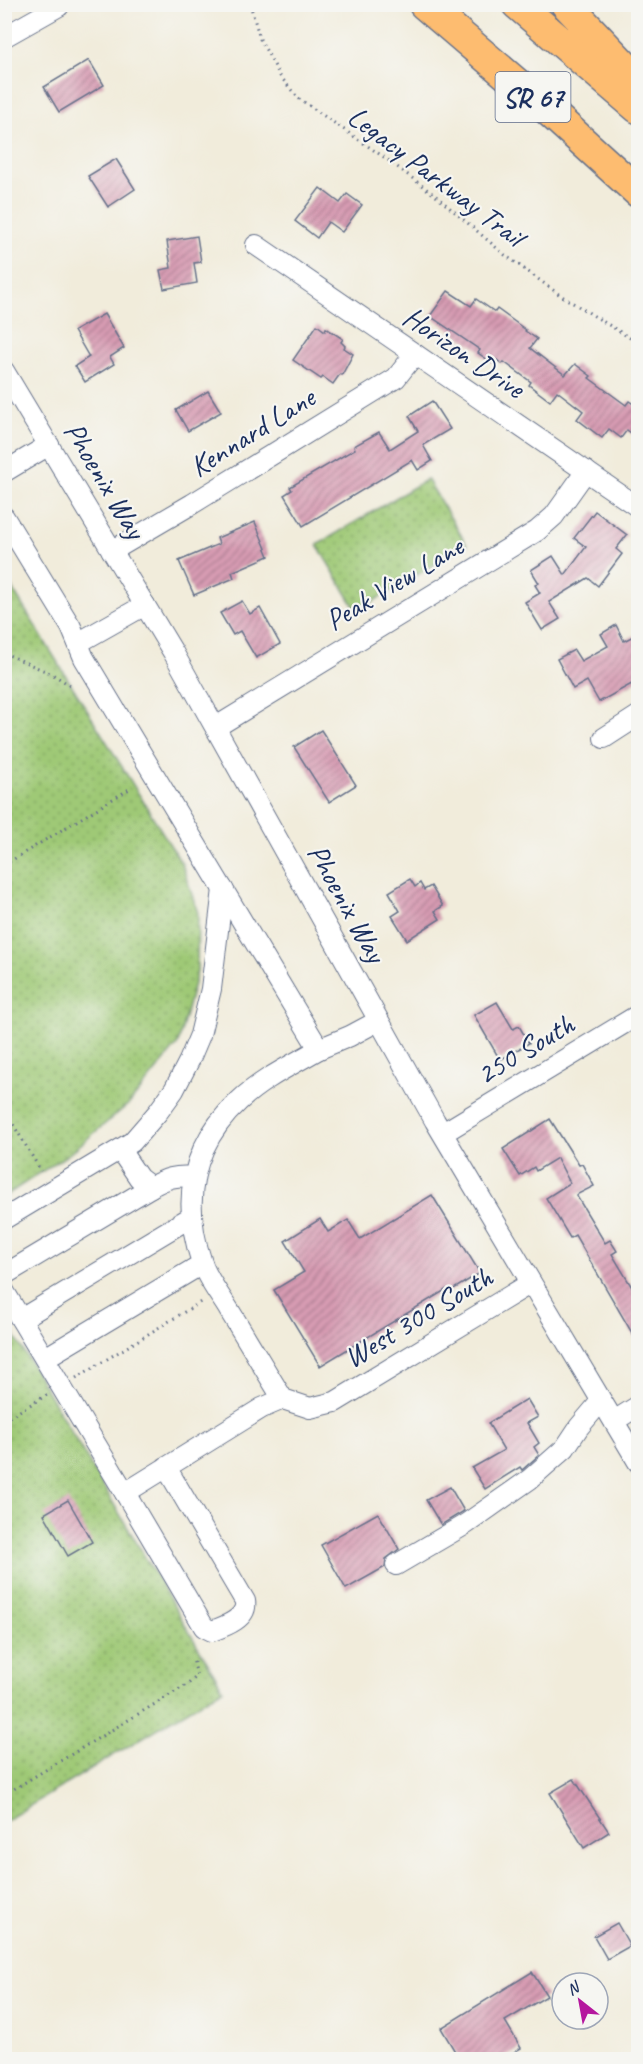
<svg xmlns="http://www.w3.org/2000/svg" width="643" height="2064" font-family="Caveat,sans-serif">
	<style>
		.park { fill: url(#park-dots); stroke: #5d7c6a; stroke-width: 1.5 }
		.building { fill: url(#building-hatch) }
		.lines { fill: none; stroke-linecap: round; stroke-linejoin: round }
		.minor-casing { stroke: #66718a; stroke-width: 22 }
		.highway-casing { stroke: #66718a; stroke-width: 33 }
		.path { stroke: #66718a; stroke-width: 3; stroke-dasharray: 1.5 4.5; stroke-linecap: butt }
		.minor { stroke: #fff; stroke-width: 20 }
		.highway { stroke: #fdbc70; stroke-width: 30 }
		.labels { text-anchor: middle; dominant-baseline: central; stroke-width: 4.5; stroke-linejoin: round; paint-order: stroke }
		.shield { fill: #f6f6f2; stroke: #5d6b8a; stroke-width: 1.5 }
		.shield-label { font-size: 28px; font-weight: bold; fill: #1b2f5e }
		.street-label { font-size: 30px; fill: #1b2f5e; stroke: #f6f6f2 }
	</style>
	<defs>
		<pattern id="park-dots" width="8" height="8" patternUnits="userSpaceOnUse" patternTransform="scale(1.5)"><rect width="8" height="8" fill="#9fc976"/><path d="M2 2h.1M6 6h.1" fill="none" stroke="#81a464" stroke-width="1.8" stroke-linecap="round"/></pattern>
		<pattern id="building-hatch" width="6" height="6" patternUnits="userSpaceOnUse" patternTransform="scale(1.5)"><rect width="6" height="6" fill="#d79bb2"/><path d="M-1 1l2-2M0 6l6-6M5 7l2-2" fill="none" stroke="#ae7f94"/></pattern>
	</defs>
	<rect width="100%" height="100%" fill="#f6f6f2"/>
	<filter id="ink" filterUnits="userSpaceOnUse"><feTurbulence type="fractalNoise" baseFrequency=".0167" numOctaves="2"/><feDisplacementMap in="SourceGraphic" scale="12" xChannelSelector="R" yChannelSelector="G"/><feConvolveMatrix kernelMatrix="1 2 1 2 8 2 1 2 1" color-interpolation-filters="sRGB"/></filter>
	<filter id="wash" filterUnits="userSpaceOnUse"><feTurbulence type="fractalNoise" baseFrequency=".008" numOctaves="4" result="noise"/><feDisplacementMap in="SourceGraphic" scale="24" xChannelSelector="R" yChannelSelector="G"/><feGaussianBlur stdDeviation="1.35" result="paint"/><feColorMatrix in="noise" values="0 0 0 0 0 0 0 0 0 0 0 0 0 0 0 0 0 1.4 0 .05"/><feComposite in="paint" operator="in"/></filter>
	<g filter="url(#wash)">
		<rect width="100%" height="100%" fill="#f1ecdb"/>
		<g class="park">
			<path d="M427,479L467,545L357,611L317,545Z"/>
			<path d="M5,577L182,864L198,913L197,972L178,1044L130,1103L69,1154L5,1196Z"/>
			<path d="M4,1318L223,1689L5,1821H4Z"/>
		</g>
		<g id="blocks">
			<g class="building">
				<path d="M89,60L104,85L59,112L44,87Z"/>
				<path d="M116,159L135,189L108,207L88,176Z"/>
				<path d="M320,188L340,203L347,194L362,205L342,232L328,222L317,238L295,221Z"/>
				<path d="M197,236L201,262L194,263L197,283L164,289L160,270L171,268L167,241Z"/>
				<path d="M448,291L471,306L476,299L495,312L497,309L526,330L525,331L537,339L530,348L565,375L575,364L591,376L589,378L626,405L629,401L639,408V439L627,430L621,438L609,429L602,438L577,419L583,411L557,391L550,401L529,385L531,382L504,362L502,364L497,360L494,364L478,353L480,350L430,316Z"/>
				<path d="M104,314L124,348L110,357L114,364L85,382L75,366L89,357L74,331Z"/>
				<path d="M317,325L325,331L326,328L343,339L341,342L345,346L344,348L353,354L342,375L340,374L333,384L323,377L321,379L293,360Z"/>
				<path d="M208,391L221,412L188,431L176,410Z"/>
				<path d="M432,401L450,429L423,445L432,461L418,470L412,460L303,526L284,495L292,490L290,487L355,449L354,446L379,432L390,449L418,431L409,416Z"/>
				<path d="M595,511L627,535L616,549L622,554L598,586L588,578L549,602L560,619L542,630L525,602L540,593L535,585L539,583L531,570L553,556L565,575L586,547L574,538Z"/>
				<path d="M255,522L269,556L232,572L234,578L194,595L179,561L219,544L217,538Z"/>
				<path d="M242,601L250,614L260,608L280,644L256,658L240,631L233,635L220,613Z"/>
				<path d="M616,625L624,641L639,633V680L599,702L587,681L573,689L557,659L574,650L581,661L608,646L601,634Z"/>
				<path d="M321,730L356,785L329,802L294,747Z"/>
				<path d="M410,879L415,887L420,883L424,890L431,886L443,906L435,911L440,919L407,940L392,916L400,911L389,892Z"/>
				<path d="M497,1002L513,1029L519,1026L529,1043L500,1060L474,1015Z"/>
				<path d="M550,1119L579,1165L582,1164L594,1186L576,1195L605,1243L610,1240L617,1251L612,1254L639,1299V1345L575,1235L570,1238L546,1198L570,1183L557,1158L536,1171L534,1167L520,1176L503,1149Z"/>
				<path d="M432,1195L480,1273L449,1292L447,1289L320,1366L274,1290L304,1272L285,1241L320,1219L328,1232L348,1220L360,1239Z"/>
				<path d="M527,1399L538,1417L527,1423L539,1443L534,1447L539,1455L522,1470L520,1467L485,1489L472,1468L504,1450L488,1423Z"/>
				<path d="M450,1487L464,1511L441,1525L426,1500Z"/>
				<path d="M68,1500L92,1542L68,1556L44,1514Z"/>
				<path d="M378,1513L399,1549L386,1559L385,1567L346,1589L321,1545Z"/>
				<path d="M574,1779L609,1832L584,1848L550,1793Z"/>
				<path d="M617,1923L630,1946L607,1959L594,1936Z"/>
				<path d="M532,1972L547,1996L505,2021L521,2048L501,2060H460L441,2028Z"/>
			</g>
		</g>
	</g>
	<g filter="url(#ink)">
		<use href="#blocks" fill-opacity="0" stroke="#66718a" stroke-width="1.5"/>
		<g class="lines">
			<g class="minor-casing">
				<g id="minor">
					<path d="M4,37L59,6"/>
					<path d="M256,245L638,507"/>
					<path d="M4,371L173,652L435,1121L638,1462"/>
					<path d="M4,472L49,445"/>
					<path d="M4,517L71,627L84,658L319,1049L350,1036L378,1021"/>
					<path d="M112,551L192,504L396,378L415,354"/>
					<path d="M78,643L145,605"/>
					<path d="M216,727L537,531L554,516L586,471"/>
					<path d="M604,738L638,716"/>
					<path d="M319,1049C292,1065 262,1079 239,1101C191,1146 181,1201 202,1263C207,1279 220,1295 229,1310C247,1339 265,1370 283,1399L310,1408L335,1402L531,1283"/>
					<path d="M443,1133L638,1015"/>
					<path d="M120,1150L139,1178L151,1187C166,1178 176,1175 194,1177"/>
					<path d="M4,1219L132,1142L158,1112L174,1090L189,1061L200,1035L211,989L223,889"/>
					<path d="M4,1275L151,1187"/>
					<path d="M4,1291L125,1493"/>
					<path d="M21,1319L191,1217"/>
					<path d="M45,1358L202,1264"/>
					<path d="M614,1421L638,1406"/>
					<path d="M166,1467L245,1601C248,1618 226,1626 212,1631L204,1627L125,1493L262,1408L283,1399"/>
					<path d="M396,1565L466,1524L530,1479L565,1448L579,1427L601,1401"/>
				</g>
			</g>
			<g class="highway-casing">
				<g id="highway">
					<path d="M424,4L549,111L638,192"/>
					<path d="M517,4L638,108"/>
					<path d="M566,4L638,80"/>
				</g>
			</g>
			<g class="path">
				<path d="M250,4L260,39L280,76L298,98L388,160L436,196L505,255L560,295L630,338L638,345"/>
				<path d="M4,653L52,674L73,687"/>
				<path d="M4,865L131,788"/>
				<path d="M4,1109L41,1171"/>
				<path d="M76,1378L204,1300"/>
				<path d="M4,1420L47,1395"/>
				<path d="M4,1795L188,1684L197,1676L193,1659"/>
			</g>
			<use href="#minor" class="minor"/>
			<use href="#highway" class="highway"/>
		</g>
	</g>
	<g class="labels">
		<rect class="shield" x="495.5" y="72" width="75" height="50" rx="4.5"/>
		<g class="shield-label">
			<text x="533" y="97">SR 67</text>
		</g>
		<g class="street-label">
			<text transform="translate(436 176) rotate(37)">Legacy Parkway Trail</text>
			<text transform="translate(464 352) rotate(34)">Horizon Drive</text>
			<text transform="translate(252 432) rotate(-32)">Kennard Lane</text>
			<text transform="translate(105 480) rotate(59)">Phoenix Way</text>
			<text transform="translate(394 583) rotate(-31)">Peak View Lane</text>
			<text transform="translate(347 903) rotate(61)">Phoenix Way</text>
			<text transform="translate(525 1049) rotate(-31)">250 South</text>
			<text transform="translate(418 1317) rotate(-31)">West 300 South</text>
		</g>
	</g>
	<rect width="643" height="2064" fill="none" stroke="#f6f6f2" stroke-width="24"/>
	<g transform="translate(580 2001) rotate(329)"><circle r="28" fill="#f6f6f2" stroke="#9ea6b7" stroke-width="1.5"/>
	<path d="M0-4.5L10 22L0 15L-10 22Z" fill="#b5179e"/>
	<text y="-9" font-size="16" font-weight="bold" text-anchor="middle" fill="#1b2f5e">N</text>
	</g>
</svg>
